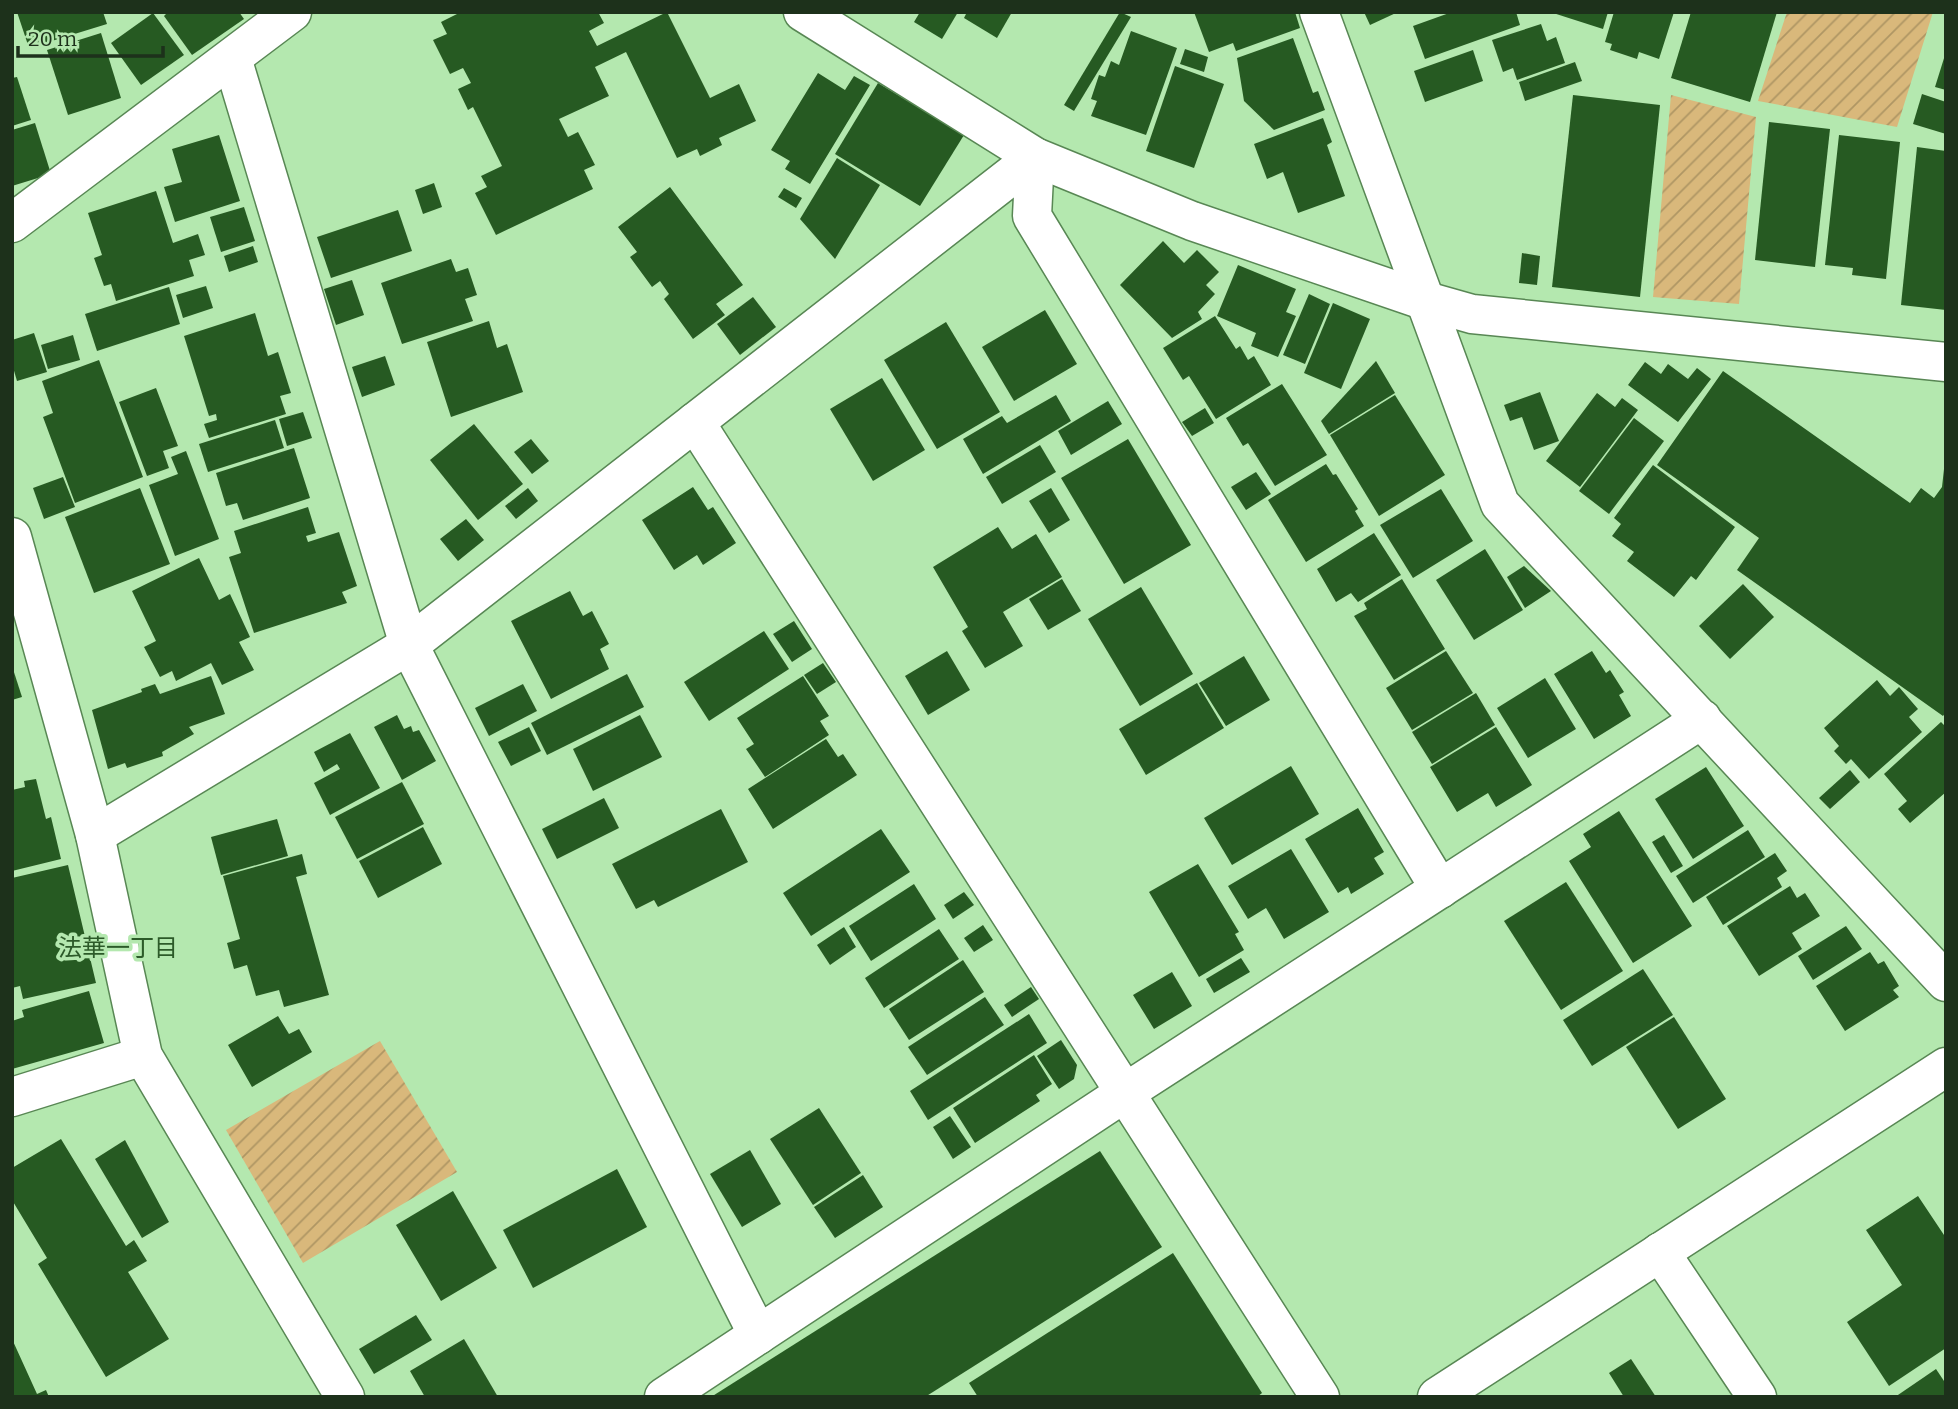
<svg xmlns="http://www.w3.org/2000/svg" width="1958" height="1409" font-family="Bitter,'Noto Sans JP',serif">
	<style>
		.garden { fill: url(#garden-furrows) }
		.building { fill: #265a22 }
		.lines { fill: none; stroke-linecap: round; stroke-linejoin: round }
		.street-casing { stroke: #588754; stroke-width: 41 }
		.secondary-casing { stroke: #588754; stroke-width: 41 }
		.street { stroke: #fff; stroke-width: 38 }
		.secondary { stroke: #fff; stroke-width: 38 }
		.labels { text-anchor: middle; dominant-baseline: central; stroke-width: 7; stroke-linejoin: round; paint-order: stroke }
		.neighbourhood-label { font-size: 24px; fill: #2c5a29; stroke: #b4e8af }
	</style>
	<defs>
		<pattern id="garden-furrows" width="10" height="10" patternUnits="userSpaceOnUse" patternTransform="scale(1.75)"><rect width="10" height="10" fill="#d9b87b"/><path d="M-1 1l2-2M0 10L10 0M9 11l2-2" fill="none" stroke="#af9664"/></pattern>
	</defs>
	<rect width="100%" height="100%" fill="#b4e8af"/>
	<g class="garden">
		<path d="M1787,12H1933L1897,127L1758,101Z"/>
		<path d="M1671,95L1756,117L1739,304L1653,297Z"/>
		<path d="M380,1041L457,1172L303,1263L226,1130Z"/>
	</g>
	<g class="building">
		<path d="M17,12H103L107,24L29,48Z"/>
		<path d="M168,12H239L244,19L192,55L164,16Z"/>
		<path d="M461,12H598L604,23L589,31L597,46L667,12L710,98L739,84L756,121L719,138L722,145L700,156L697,149L677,158L626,52L595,67L609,96L559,119L568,137L578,132L595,165L584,170L593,189L496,235L475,193L487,187L481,176L502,166L473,107L468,110L458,89L471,83L463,68L450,74L433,40L447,34L441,22Z"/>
		<path d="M920,12H958L942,39L914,22Z"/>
		<path d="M967,12H1012L997,38L964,18Z"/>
		<path d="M1120,12L1131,17L1074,111L1064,105Z"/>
		<path d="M1194,12H1295L1300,28L1236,51L1233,43L1209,52Z"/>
		<path d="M1364,12H1398L1370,25Z"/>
		<path d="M1452,12H1516L1520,25L1425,59L1413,26Z"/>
		<path d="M1550,12H1608L1603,29Z"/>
		<path d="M1614,12H1674L1659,59L1639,52L1637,59L1610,50L1612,44L1605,42Z"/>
		<path d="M1691,12H1777L1750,102L1671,78Z"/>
		<path d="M153,13L184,55L141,85L111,43Z"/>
		<path d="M1541,24L1547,41L1556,37L1565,63L1517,80L1513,68L1503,72L1492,40Z"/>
		<path d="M1131,31L1177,48L1146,135L1091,116L1097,101L1091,99L1099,75L1105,77L1111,61L1119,65Z"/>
		<path d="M101,33L121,98L68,115L47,50Z"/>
		<path d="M1293,38L1313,93L1318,91L1325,110L1274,130L1244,101L1237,58Z"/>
		<path d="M1185,49L1208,57L1204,72L1180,64Z"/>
		<path d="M1473,50L1483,81L1425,102L1414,71Z"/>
		<path d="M1945,55L1946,56V90L1935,87Z"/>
		<path d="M1575,62L1582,81L1525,101L1519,82Z"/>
		<path d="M1175,66L1224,84L1194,168L1146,151Z"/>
		<path d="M818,73L845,90L854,76L870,85L810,184L785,169L790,161L771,150Z"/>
		<path d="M17,77L31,120L12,126V78Z"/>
		<path d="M878,83L964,135L920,206L835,154Z"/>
		<path d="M1922,94L1946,102V134L1913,124Z"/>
		<path d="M1573,95L1660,105L1640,297L1552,287Z"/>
		<path d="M1323,118L1332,142L1327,145L1345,196L1298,213L1283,172L1267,179L1254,144Z"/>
		<path d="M1769,122L1830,129L1815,267L1755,260Z"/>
		<path d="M35,123L51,174L12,186V130Z"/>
		<path d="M219,135L240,201L175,222L164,187L182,182L172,149Z"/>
		<path d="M1839,135L1900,142L1886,279L1852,275L1853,268L1825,265Z"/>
		<path d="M1917,147L1946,151V310L1901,305Z"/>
		<path d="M837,158L880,185L835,259L800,219Z"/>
		<path d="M434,183L442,207L423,214L415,190Z"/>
		<path d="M670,187L743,285L716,304L725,315L693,339L664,299L669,294L660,281L652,287L630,257L637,252L618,227Z"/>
		<path d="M784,188L802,198L796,208L778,197Z"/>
		<path d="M156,191L173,243L198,234L205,255L189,260L194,276L116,301L111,284L104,286L94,258L102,255L88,213Z"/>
		<path d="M244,207L255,241L221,252L210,217Z"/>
		<path d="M398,210L412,251L331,278L317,237Z"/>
		<path d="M1163,241L1184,263L1197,250L1219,272L1206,285L1215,294L1198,312L1202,319L1172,338L1120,285Z"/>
		<path d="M253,246L258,262L229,272L224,256Z"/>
		<path d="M1522,253L1540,256L1537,285L1519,283Z"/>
		<path d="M451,259L456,272L468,268L477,295L465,299L473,321L402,344L381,283Z"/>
		<path d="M1238,265L1296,289L1286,312L1296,316L1278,357L1251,346L1256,333L1217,316Z"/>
		<path d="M352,280L364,315L336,325L324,289Z"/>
		<path d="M206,286L213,308L183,318L176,295Z"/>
		<path d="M169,287L180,324L97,351L85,314Z"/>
		<path d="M1309,294L1330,304L1305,364L1283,355Z"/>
		<path d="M753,297L776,327L740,355L717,324Z"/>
		<path d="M1333,303L1370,319L1341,389L1304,373Z"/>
		<path d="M1045,310L1077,364L1014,401L982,347Z"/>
		<path d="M255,313L268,356L278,352L291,393L280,396L286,414L209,438L204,424L217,420L216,414L209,416L184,336Z"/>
		<path d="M1215,316L1236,349L1240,346L1248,360L1254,356L1271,385L1216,419L1189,376L1183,380L1163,348Z"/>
		<path d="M489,321L497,348L507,344L523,392L451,417L427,342Z"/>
		<path d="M946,322L1000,412L937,449L884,360Z"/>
		<path d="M34,333L47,372L17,381L12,364V340Z"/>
		<path d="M73,335L80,360L48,369L41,345Z"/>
		<path d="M385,356L395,385L362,397L352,367Z"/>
		<path d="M99,360L143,477L75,503L43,417L53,413L42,381Z"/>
		<path d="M1376,361L1395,393L1329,434L1321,421Z"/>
		<path d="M1645,362L1661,374L1668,364L1688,379L1697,368L1711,379L1678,422L1628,385Z"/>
		<path d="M1723,371L1910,503L1921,488L1934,498L1942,487L1944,469H1946V712L1943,716L1737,570L1759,538L1657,465Z"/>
		<path d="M882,378L925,450L873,481L830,409Z"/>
		<path d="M1282,384L1327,455L1275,486L1248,443L1243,446L1226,418Z"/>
		<path d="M156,388L178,446L163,451L169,468L147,476L119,402Z"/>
		<path d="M1540,392L1559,441L1534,450L1522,417L1510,421L1504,405Z"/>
		<path d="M1597,393L1615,407L1622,398L1638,410L1580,487L1546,461Z"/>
		<path d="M1056,395L1071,421L983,474L963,439L1002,416L1007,423Z"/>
		<path d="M1395,395L1445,475L1379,516L1330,435Z"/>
		<path d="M1108,401L1122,424L1071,455L1058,431Z"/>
		<path d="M1205,408L1214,423L1192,436L1182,422Z"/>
		<path d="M303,412L312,438L287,446L279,419Z"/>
		<path d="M1634,418L1664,441L1609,514L1579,491Z"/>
		<path d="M275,420L284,448L208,472L199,444Z"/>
		<path d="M474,424L523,484L478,520L430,460Z"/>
		<path d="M531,439L549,461L532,474L514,452Z"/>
		<path d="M1128,439L1191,545L1124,584L1061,478Z"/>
		<path d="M1040,445L1056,472L1002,504L986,477Z"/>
		<path d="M294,448L310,498L243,520L237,503L226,506L216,473Z"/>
		<path d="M186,451L219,539L175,556L149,485L178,474L171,457Z"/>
		<path d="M1326,464L1333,475L1336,474L1358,509L1355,511L1364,526L1306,562L1268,500Z"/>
		<path d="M1653,465L1735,527L1696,580L1691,576L1674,597L1627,561L1634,552L1612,536L1621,524L1614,518Z"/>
		<path d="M1256,472L1271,494L1246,510L1231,487Z"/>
		<path d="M63,477L75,507L44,519L33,488Z"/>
		<path d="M693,487L708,510L713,507L736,543L703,565L697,555L674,570L642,520Z"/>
		<path d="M140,488L170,564L94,593L65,517Z"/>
		<path d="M528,488L538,501L516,519L505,506Z"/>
		<path d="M1051,488L1070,520L1049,533L1029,501Z"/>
		<path d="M1441,489L1473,541L1413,578L1380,525Z"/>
		<path d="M308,507L316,533L306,536L308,542L339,532L357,586L342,592L347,603L254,633L229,557L241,553L234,531Z"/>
		<path d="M466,519L484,540L458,561L440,539Z"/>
		<path d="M998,527L1012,549L1036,534L1062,577L1003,612L1023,646L985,668L962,631L968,627L933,567Z"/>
		<path d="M1374,533L1401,575L1358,602L1351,593L1336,602L1317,569Z"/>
		<path d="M1485,549L1523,610L1474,640L1436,580Z"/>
		<path d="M199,558L219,600L230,594L250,637L239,642L254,670L222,685L211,663L176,681L172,671L160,677L144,647L156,641L132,591Z"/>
		<path d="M1524,566L1551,591L1525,608L1507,577Z"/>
		<path d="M1062,579L1081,611L1048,630L1029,599Z"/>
		<path d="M1402,579L1445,649L1394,680L1354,616L1367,609L1364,603Z"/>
		<path d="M1743,584L1774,617L1730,659L1699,626Z"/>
		<path d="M1141,587L1193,674L1140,706L1088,619Z"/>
		<path d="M570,591L583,616L592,611L609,644L600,649L609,669L551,699L511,621Z"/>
		<path d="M794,621L812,649L792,662L773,634Z"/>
		<path d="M764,631L789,669L709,721L684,682Z"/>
		<path d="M947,651L970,690L928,715L905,676Z"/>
		<path d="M1446,651L1473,693L1412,730L1386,688Z"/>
		<path d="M1592,651L1606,673L1610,670L1624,692L1619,695L1631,716L1594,739L1554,674Z"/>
		<path d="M1244,656L1270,700L1226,726L1199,683Z"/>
		<path d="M823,663L836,682L817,694L804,675Z"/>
		<path d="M12,666L22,697L12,700Z"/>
		<path d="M627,674L644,707L547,755L531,723Z"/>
		<path d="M211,676L225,714L189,727L194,734L162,752L163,756L127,768L125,763L108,769L92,710L142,692L141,689L155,684L160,694Z"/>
		<path d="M803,676L829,716L820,721L829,735L765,777L746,749L754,744L737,718Z"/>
		<path d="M1545,678L1576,729L1528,758L1497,708Z"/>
		<path d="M1877,680L1890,696L1899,687L1918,709L1909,717L1922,732L1869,779L1851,759L1846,764L1834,751L1839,746L1824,728Z"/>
		<path d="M1197,683L1224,728L1146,775L1119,729Z"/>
		<path d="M523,684L537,711L489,736L475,708Z"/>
		<path d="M1476,693L1495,725L1432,764L1412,732Z"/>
		<path d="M397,715L404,729L411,726L413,732L419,730L436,761L402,780L374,727Z"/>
		<path d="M640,715L662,757L593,791L573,749Z"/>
		<path d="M1941,722L1946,727V792L1910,823L1898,809L1907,801L1884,774Z"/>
		<path d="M529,727L541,751L511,766L498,742Z"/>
		<path d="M1496,727L1532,785L1496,807L1488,793L1457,812L1430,767Z"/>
		<path d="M350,733L380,788L330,815L314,783L340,769L337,764L324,772L314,752Z"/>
		<path d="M826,739L838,757L843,754L857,775L773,829L748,789Z"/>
		<path d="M1291,766L1319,814L1232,865L1204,818Z"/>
		<path d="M1706,767L1744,826L1693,859L1655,799Z"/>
		<path d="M1850,770L1860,782L1830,809L1819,798Z"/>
		<path d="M36,779L46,819L51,817L61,859L12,871V790L25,787L24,781Z"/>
		<path d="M402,782L424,824L357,859L335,817Z"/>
		<path d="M604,798L619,828L557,859L542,829Z"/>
		<path d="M1358,808L1384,852L1374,858L1384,874L1351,894L1348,887L1338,893L1305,839Z"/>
		<path d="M721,809L748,862L658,907L654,900L636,909L612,864Z"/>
		<path d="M1619,811L1692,926L1633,963L1569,861L1591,847L1583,834Z"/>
		<path d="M277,819L288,856L221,875L211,837Z"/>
		<path d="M423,827L442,864L378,898L359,861Z"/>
		<path d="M881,829L910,872L811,936L783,893Z"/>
		<path d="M1748,830L1765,857L1693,903L1676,876Z"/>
		<path d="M1664,835L1683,866L1671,873L1652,842Z"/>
		<path d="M1291,849L1329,912L1284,939L1266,908L1248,919L1228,886Z"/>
		<path d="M1775,853L1787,871L1777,878L1782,887L1723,925L1706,897Z"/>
		<path d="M302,854L307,874L296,877L329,995L284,1007L279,990L256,996L247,965L234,969L227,943L240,939L223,876Z"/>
		<path d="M1198,864L1239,932L1235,934L1244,950L1199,977L1149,892Z"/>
		<path d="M68,865L96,983L23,999L20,986L12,988V878Z"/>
		<path d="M1566,882L1623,971L1561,1010L1504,921Z"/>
		<path d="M914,884L936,919L871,961L849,926Z"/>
		<path d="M1790,886L1797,898L1805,893L1820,916L1792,933L1802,949L1759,976L1727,926Z"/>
		<path d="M964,892L974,905L953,919L944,905Z"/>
		<path d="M983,925L993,940L974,952L964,938Z"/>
		<path d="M1846,926L1862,949L1813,980L1798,956Z"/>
		<path d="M844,927L856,947L830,965L817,945Z"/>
		<path d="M939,929L959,959L884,1008L865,978Z"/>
		<path d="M1870,952L1878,964L1884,961L1899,986L1893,990L1899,997L1845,1031L1816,986Z"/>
		<path d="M1241,958L1250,972L1214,993L1206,979Z"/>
		<path d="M963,960L984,992L909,1040L889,1009Z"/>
		<path d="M1643,969L1673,1015L1592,1066L1563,1020Z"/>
		<path d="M1172,972L1192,1006L1154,1029L1133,995Z"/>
		<path d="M1031,987L1039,999L1012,1017L1004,1005Z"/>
		<path d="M89,991L104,1043L12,1069V1021L24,1017L22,1010Z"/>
		<path d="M985,997L1004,1025L927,1075L908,1047Z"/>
		<path d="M1029,1014L1047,1043L928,1120L910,1091Z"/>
		<path d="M278,1016L289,1034L299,1029L312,1052L252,1087L228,1045Z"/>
		<path d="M1674,1017L1726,1099L1678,1129L1626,1047Z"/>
		<path d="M1061,1040L1077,1065L1074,1079L1059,1089L1037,1056Z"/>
		<path d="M1034,1055L1052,1084L1036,1095L1040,1101L975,1143L953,1108Z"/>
		<path d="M819,1108L861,1173L813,1205L770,1139Z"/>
		<path d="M950,1116L971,1147L953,1159L933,1127Z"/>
		<path d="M61,1139L126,1246L134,1240L147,1261L128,1272L169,1339L106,1377L38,1264L47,1258L12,1200V1168Z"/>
		<path d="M125,1140L169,1222L142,1238L95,1159Z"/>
		<path d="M750,1150L781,1204L742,1227L710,1174Z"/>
		<path d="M1100,1151L1162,1247L925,1397H711Z"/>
		<path d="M617,1169L647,1227L533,1288L503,1230Z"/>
		<path d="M863,1175L883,1207L835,1238L814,1207Z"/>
		<path d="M453,1191L497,1268L441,1301L396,1225Z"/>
		<path d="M1918,1196L1946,1238V1348L1889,1386L1847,1322L1902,1285L1866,1230Z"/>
		<path d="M1173,1253L1262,1393L1257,1397H978L969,1383Z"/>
		<path d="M416,1315L432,1340L374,1374L359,1349Z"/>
		<path d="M12,1339L37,1394L46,1390L49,1397H12Z"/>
		<path d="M464,1339L498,1397H425L410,1371Z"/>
		<path d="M1631,1359L1656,1397H1624L1609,1373Z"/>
		<path d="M1936,1369L1946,1384V1397H1895Z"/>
	</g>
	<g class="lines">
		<g class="street-casing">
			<g id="street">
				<path d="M803,12L1035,157L1192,221L1426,301L1472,314L1946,362"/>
				<path d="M1319,12L1500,504L1946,982"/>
				<path d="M232,58L409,645L758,1335"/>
				<path d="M12,223L292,12"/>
				<path d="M695,422L1320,1397"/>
				<path d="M12,537L95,835L143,1056L345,1397"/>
				<path d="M95,835L409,645L1035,157L1032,216L1440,889"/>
				<path d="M12,1097L143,1056"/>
				<path d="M1660,1252L1757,1397"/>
				<path d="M664,1397L1126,1092L1702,719"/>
			</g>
		</g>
		<g class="secondary-casing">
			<path id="secondary" d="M1437,1397L1946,1067"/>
		</g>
		<use href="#street" class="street"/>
		<use href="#secondary" class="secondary"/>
	</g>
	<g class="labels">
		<g class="neighbourhood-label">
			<text x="118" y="948">法華一丁目</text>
		</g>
	</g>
	<rect width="1958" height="1409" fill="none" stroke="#1d311b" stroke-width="28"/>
	<path d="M18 46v10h145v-10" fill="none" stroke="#1d311b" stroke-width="3.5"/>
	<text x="28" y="46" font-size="21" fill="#1d311b" stroke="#b4e8af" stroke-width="5" paint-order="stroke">20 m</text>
</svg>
